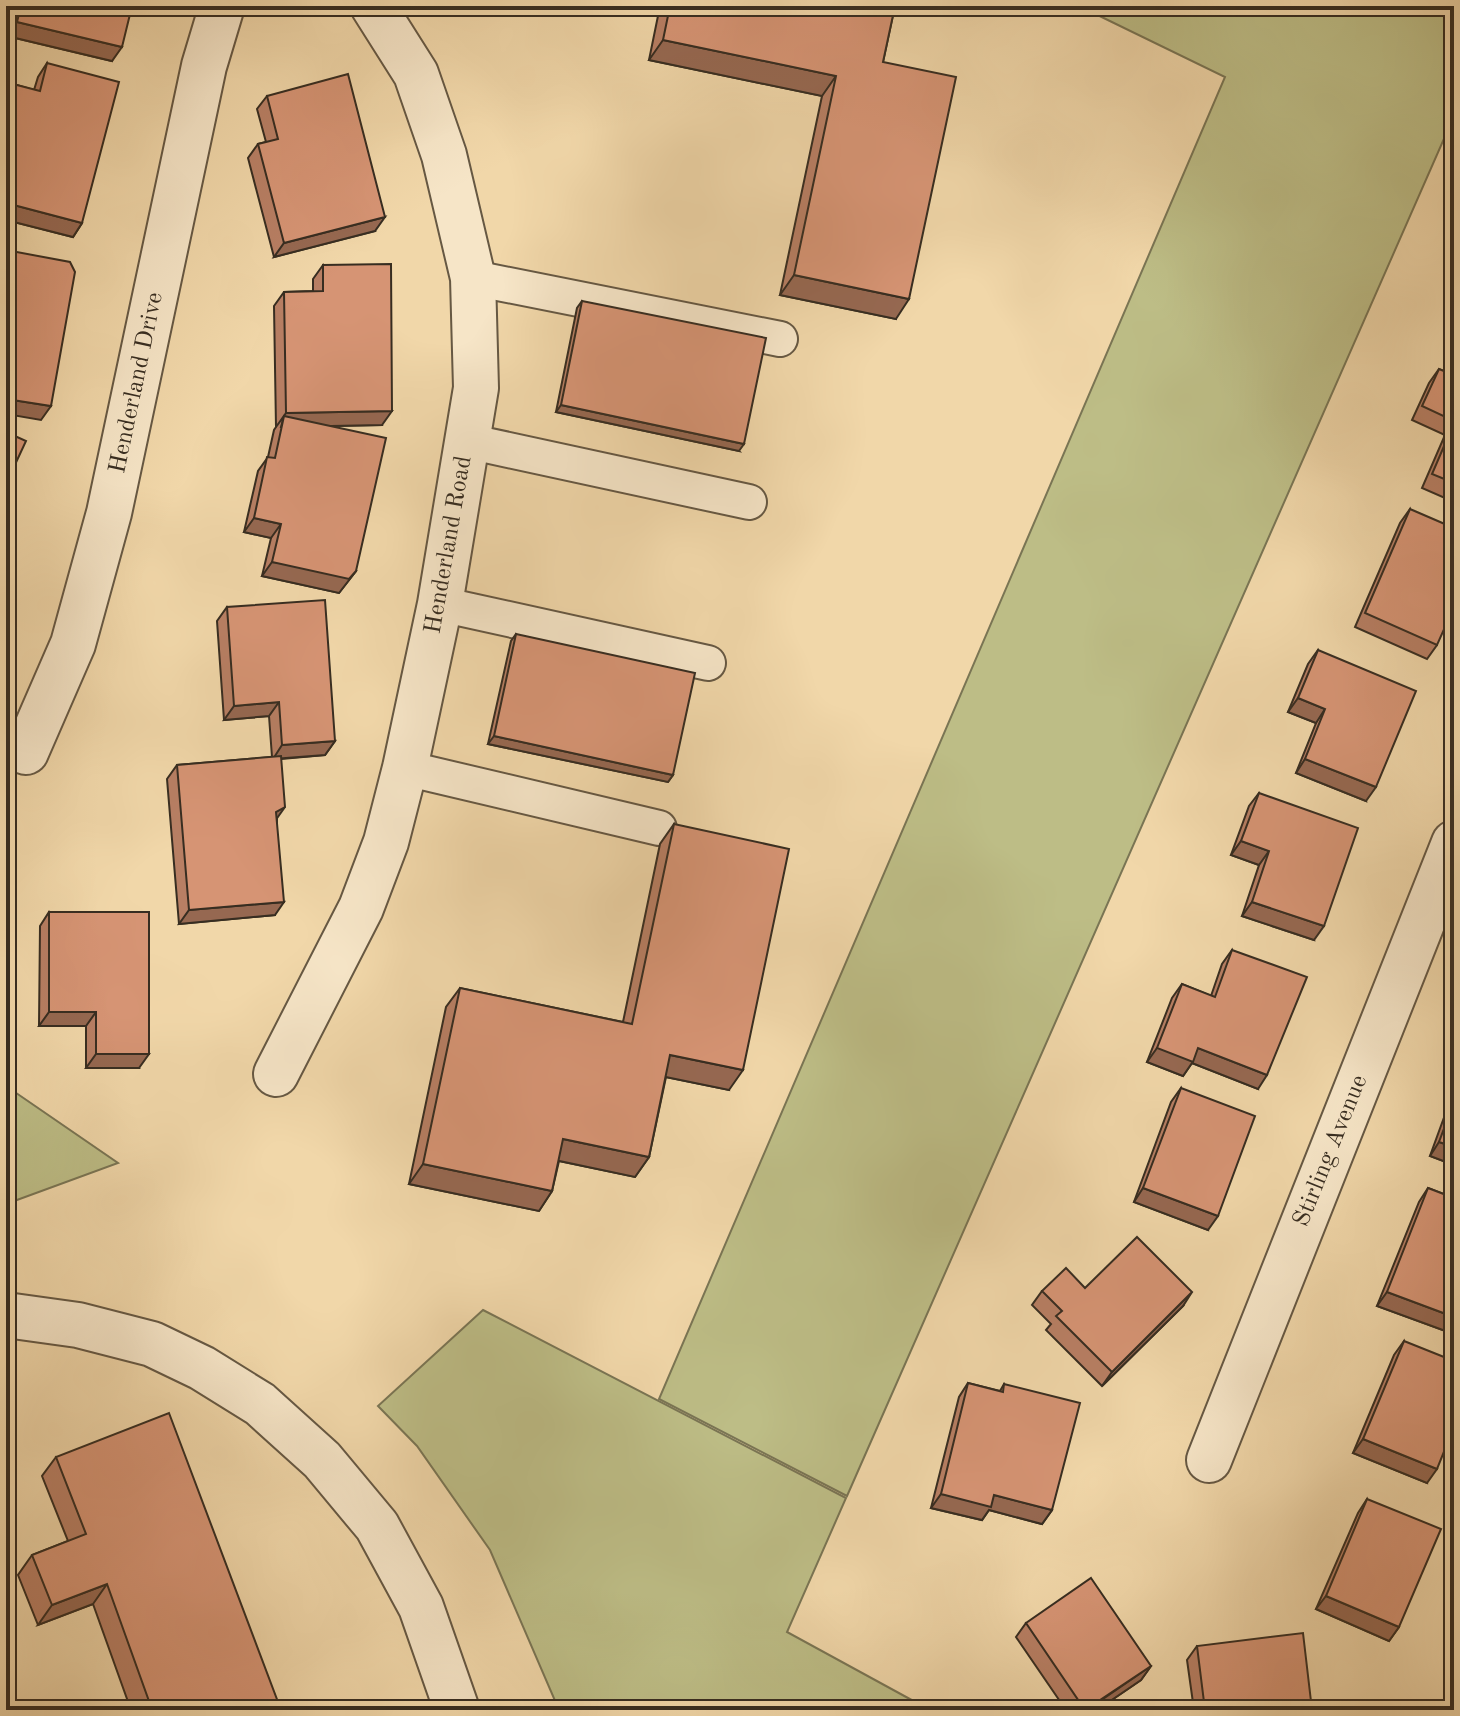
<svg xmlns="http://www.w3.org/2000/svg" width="1460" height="1716" font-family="'Old Standard TT',serif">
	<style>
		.green { fill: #bdbd86; stroke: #7a7554; stroke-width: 2 }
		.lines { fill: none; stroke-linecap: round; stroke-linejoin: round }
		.lane-casing { stroke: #665843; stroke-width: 38 }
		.street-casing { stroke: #665843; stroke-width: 48 }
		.lane { stroke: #f6e5c7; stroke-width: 34 }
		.street { stroke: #f6e5c7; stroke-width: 44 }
		.wall { fill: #b87f64; stroke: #372d21; stroke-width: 2 }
		.shaded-wall { fill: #966851; stroke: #372d21; stroke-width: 2 }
		.building { fill: #d69474; stroke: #372d21; stroke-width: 2 }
		.labels { text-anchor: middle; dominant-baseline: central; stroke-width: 6; stroke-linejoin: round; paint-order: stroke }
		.street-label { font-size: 24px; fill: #372d21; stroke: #f6e5c7 }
	</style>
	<rect width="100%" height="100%" fill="#f1d7a9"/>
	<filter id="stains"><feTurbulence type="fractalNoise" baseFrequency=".0025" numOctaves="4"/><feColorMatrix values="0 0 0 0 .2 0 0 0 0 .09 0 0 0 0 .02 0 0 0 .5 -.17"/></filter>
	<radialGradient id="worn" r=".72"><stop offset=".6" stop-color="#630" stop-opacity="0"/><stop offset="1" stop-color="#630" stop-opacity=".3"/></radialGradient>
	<g class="green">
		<path d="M1079,6H1454V116L847,1496L659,1399L1225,77Z"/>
		<path d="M6,1086L118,1163L6,1204Z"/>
		<path d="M483,1310L846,1498L787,1632L930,1710H559L490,1550L417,1446L378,1406Z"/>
	</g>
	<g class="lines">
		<g class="lane-casing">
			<g id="lane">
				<path d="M473,278L780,339"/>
				<path d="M467,441L749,502"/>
				<path d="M440,604L708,663"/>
				<path d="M405,768L659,828"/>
			</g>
		</g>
		<g class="street-casing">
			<g id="street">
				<path d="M26,752L73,644L109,513L204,66L222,6"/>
				<path d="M276,1074L361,908L386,842L405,768L440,604L476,388L473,278L444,155L416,74L373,6"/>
				<path d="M6,1315L78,1325L152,1344L202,1368L260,1404L322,1460L377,1526L421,1607L457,1710"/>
				<path d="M1209,1460L1454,843"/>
			</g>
		</g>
		<use href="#lane" class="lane"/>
		<use href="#street" class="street"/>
	</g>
	<g class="wall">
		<path d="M14,6H132L112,61L7,36Z"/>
		<path d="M660,6H895L883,62L896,319L780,295L822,96L649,60Z"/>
		<path d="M47,63L82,223L73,237L6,220V93L13,84L34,90L38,77Z"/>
		<path d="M267,96L375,231L274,257L248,158L258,144L266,142L257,109Z"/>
		<path d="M323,265L382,425L330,426L356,571L339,593L262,576L271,538L244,532L258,471L268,457L274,430L276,427L274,306L284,292L313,291V279Z"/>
		<path d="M582,301L739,451L556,412L577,308Z"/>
		<path d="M1454,366V502L1422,488L1445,435L1412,420L1429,383L1439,369L1449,373Z"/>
		<path d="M1410,509L1437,645L1427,659L1355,627L1400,523Z"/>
		<path d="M227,607L335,741L325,755L281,759L277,819L275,915L179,924L167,779L177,765L272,757L269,716L224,720L217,621Z"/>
		<path d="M516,634L673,775L668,782L488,744L511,641Z"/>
		<path d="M1318,650L1366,801L1296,773L1316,723L1288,712L1308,664Z"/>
		<path d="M1259,793L1314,940L1242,916L1259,865L1231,855L1249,806Z"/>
		<path d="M674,824L729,1090L666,1077L649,1157L635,1177L559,1161L552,1191L539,1211L409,1184L446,1007L460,988L623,1022L660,844Z"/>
		<path d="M49,912L139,1068H86V1026H39L40,926Z"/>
		<path d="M1232,950L1258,1089L1192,1063L1183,1076L1147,1062L1172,998L1182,984L1211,996L1222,964Z"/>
		<path d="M1181,1088L1208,1230L1134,1202L1171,1102Z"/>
		<path d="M1454,1090V1165L1430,1156Z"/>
		<path d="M1428,1188L1454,1198V1329L1451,1333L1377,1306L1419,1202Z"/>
		<path d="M1085,1288L1183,1306L1102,1386L1046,1330L1051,1324L1032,1305L1042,1291Z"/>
		<path d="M1404,1341L1427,1483L1353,1453L1394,1355Z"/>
		<path d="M968,1383L1000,1391L1004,1384L1052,1510L1042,1524L989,1510L982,1520L931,1508L959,1397Z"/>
		<path d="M56,1457L281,1710H131L93,1604L38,1625L18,1575L32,1555L68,1541L42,1476Z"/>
		<path d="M1367,1499L1399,1627L1389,1641L1316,1609L1358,1513Z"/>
		<path d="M1026,1623L1151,1666L1141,1680L1097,1710H1066L1016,1637Z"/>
		<path d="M1197,1646L1312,1710H1194L1187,1660Z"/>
	</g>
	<g class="shaded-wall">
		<path d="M17,22L122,47L112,61L7,36Z"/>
		<path d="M663,40L836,76L822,96L649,60Z"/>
		<path d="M6,203L82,223L73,237L6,220Z"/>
		<path d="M385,217L375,231L274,257L284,243Z"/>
		<path d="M794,275L909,299L896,319L780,295Z"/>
		<path d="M6,399L51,406L41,420L6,414Z"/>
		<path d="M561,405L744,444L739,451L556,412Z"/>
		<path d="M392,411L382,425L281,427L284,416L276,427L286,413Z"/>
		<path d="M254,518L281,524L271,538L244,532Z"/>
		<path d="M272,562L356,571L339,593L262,576Z"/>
		<path d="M1298,698L1325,709L1316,723L1288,712Z"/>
		<path d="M279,702L269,716L224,720L234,706Z"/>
		<path d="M494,736L673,775L668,782L488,744Z"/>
		<path d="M335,741L325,755L273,759L282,745Z"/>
		<path d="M1305,759L1376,787L1366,801L1296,773Z"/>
		<path d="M285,807L275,821L276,812Z"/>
		<path d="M1241,841L1269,851L1259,865L1231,855Z"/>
		<path d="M284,902L275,915L179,924L189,910Z"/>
		<path d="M1252,902L1324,926L1314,940L1242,916Z"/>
		<path d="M49,1012H96L86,1026H39Z"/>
		<path d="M1157,1048H1198L1267,1075L1258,1089L1192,1063L1183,1076L1147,1062Z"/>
		<path d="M96,1054H149L139,1068H86Z"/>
		<path d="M670,1055L743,1070L729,1090L656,1075Z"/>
		<path d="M563,1139L649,1157L635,1177L550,1159Z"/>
		<path d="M1439,1142L1454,1147V1165L1430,1156Z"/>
		<path d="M423,1164L552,1191L539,1211L409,1184Z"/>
		<path d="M1143,1188L1218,1216L1208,1230L1134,1202Z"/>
		<path d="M1192,1292L1183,1306L1102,1386L1112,1372Z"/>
		<path d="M1387,1292L1454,1317V1329L1451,1333L1377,1306Z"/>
		<path d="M1363,1439L1437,1469L1427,1483L1353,1453Z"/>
		<path d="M941,1494L994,1495L1052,1510L1042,1524L989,1510L982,1520L931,1508Z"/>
		<path d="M107,1584L93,1604L38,1625L52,1605Z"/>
		<path d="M1326,1596L1399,1627L1389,1641L1316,1609Z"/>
		<path d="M1151,1666L1141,1680L1097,1710H1087Z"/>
	</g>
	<g class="building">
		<path d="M21,6H132L122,47L17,22Z"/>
		<path d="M670,6H895L883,62L956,77L909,299L794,275L836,76L663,40Z"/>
		<path d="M47,63L119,82L82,223L6,203V109L13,84L40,91Z"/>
		<path d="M348,74L385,217L284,243L258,144L278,139L267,96Z"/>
		<path d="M6,250L70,262L75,272L51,406L6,399Z"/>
		<path d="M391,264L392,411L286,413L284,292L323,291V265Z"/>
		<path d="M582,301L766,338L744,444L561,405Z"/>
		<path d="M1454,367V421L1422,406L1439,369L1451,374Z"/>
		<path d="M284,416L386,438L356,571L349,579L272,562L281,524L254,518L267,457L275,458Z"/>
		<path d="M1454,423V483L1432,474Z"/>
		<path d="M6,432L26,441L6,484Z"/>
		<path d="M1410,509L1454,528V607L1437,645L1365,613Z"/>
		<path d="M325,600L335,741L282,745L279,702L234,706L227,607Z"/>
		<path d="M516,634L695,673L673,775L494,736Z"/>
		<path d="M1318,650L1416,691L1376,787L1305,759L1325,709L1298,698Z"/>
		<path d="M281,756L285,807L276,812L284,902L189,910L177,765Z"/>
		<path d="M1259,793L1358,828L1324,926L1252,902L1269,851L1241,841Z"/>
		<path d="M674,824L789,849L743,1070L670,1055L649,1157L563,1139L552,1191L423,1164L460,988L632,1024Z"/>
		<path d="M49,912H149V1054H96V1012H49Z"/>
		<path d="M1232,950L1307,977L1267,1075L1198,1048L1193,1062L1157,1048L1182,984L1215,997Z"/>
		<path d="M1181,1088L1255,1116L1218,1216L1143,1188Z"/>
		<path d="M1454,1102V1147L1439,1142Z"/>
		<path d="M1428,1188L1454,1198V1317L1387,1292Z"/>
		<path d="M1137,1237L1192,1292L1112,1372L1056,1316L1062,1311L1042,1291L1066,1268L1085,1288Z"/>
		<path d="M1404,1341L1454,1361V1427L1437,1469L1363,1439Z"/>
		<path d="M968,1383L1003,1392L1004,1384L1080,1403L1052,1510L994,1495L991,1507L941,1494Z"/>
		<path d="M169,1413L281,1710H135L150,1704L107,1584L52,1605L32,1555L86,1534L56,1457Z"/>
		<path d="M1367,1499L1441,1529L1399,1627L1326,1596Z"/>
		<path d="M1091,1578L1151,1666L1085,1710L1026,1623Z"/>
		<path d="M1303,1633L1312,1710H1205L1197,1646Z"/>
	</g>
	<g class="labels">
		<g class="street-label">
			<text transform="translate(137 383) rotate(-78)">Henderland Drive</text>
			<text transform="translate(449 545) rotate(-80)">Henderland Road</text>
			<text transform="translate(1331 1151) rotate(-68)">Stirling Avenue</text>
		</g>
	</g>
	<rect width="1460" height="1716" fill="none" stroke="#f1d7a9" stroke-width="32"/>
	<rect x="8" y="8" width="1444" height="1700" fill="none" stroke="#372d21" stroke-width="4"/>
	<rect x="16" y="16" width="1428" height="1684" fill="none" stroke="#372d21" stroke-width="2"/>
	<rect width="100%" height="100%" filter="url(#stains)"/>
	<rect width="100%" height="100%" fill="url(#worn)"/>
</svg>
